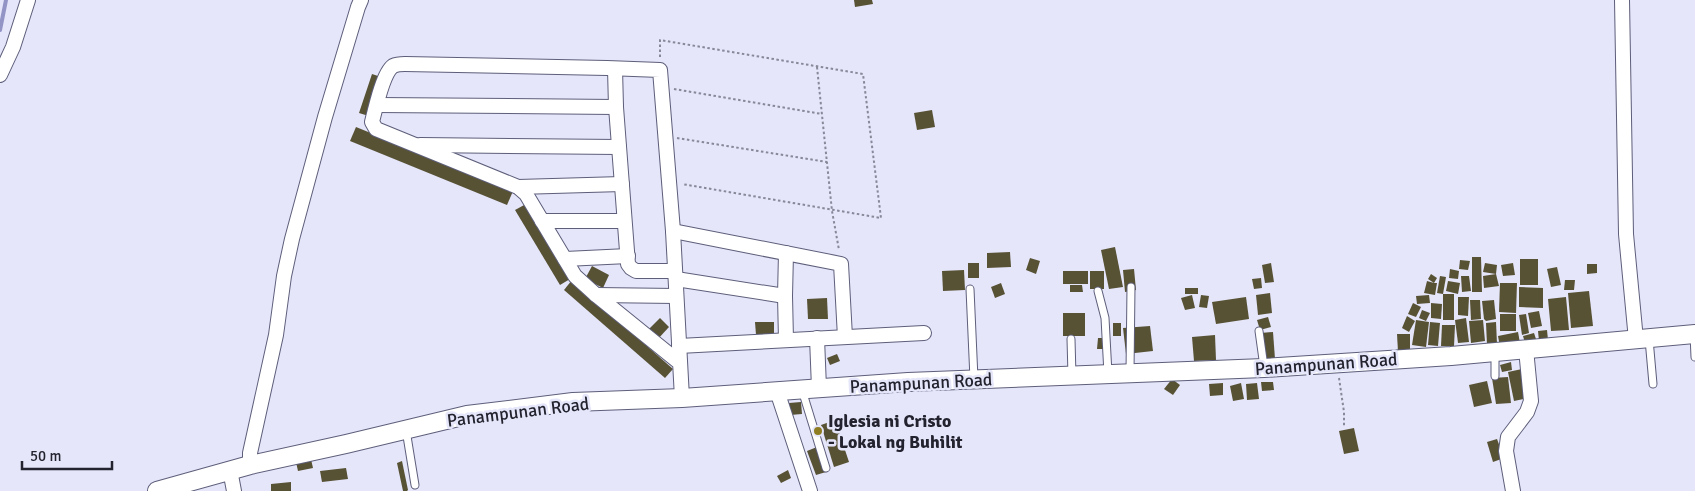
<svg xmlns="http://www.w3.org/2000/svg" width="1695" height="491" font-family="Signika,sans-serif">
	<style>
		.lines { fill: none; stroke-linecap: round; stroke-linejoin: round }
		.stream { stroke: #9394c6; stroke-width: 4 }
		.building { fill: #585235 }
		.service-casing { stroke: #5d5e7a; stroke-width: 9 }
		.minor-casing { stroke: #5d5e7a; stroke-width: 16 }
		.tertiary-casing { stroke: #5d5e7a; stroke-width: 20 }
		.path { stroke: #878898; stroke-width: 2; stroke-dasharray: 2.5 2.5; stroke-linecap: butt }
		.service { stroke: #fff; stroke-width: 7 }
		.minor { stroke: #fff; stroke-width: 14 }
		.tertiary { stroke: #fff; stroke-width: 18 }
		.poi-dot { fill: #8f7d23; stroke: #e5e6fa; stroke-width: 2 }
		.labels { text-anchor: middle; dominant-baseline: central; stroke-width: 5; stroke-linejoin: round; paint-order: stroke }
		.street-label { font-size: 18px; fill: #23232f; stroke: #e5e6fa }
		.poi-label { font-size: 18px; font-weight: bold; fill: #23232f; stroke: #e5e6fa; text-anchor: start }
	</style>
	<rect width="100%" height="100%" fill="#e5e6fa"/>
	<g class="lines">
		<path class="stream" d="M0,30L6,0"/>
	</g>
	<g class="building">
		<path d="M854,0H872L873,4L855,7Z"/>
		<path d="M372,74L384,78L372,117L359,113Z"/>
		<path d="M932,110L935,127L917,130L914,113Z"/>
		<path d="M356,127L513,191L507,205L350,141Z"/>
		<path d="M526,204L570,279L560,285L515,210Z"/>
		<path d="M1115,247L1123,287L1109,289L1101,250Z"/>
		<path d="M1010,252L1011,267L987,268V253Z"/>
		<path d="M1472,257H1481L1482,292H1472Z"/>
		<path d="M1030,258L1040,261L1036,274L1026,270Z"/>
		<rect x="1520" y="259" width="18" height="26"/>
		<path d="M1460,260L1470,261L1468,270L1459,269Z"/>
		<rect x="968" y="263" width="11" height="15"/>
		<path d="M1271,263L1274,282L1265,283L1262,265Z"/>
		<path d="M1485,263L1497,265L1496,274L1499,286L1484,288L1483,276L1496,274L1483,272Z"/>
		<path d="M1513,263L1515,275L1503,276L1501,265Z"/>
		<path d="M1587,264H1597V273L1587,274Z"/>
		<path d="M592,266L609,275L603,288L585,279Z"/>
		<path d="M1557,267L1561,285L1551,287L1547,269Z"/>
		<path d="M1134,269L1136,290L1125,292L1123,270Z"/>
		<path d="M1450,269L1459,271L1458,279L1449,278Z"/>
		<path d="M964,270L965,290L943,291L942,271Z"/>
		<rect x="1063" y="271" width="25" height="13"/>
		<rect x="1090" y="271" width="14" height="18"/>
		<path d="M1431,274L1437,278L1434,283H1437L1435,295L1424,293L1427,281L1434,283L1428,279Z"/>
		<path d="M1440,276L1446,277L1443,294L1437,293Z"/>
		<path d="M1461,276H1469L1471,291L1462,292Z"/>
		<path d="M1261,278L1262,288L1254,289L1252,279Z"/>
		<path d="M572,280L673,369L665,378L564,290Z"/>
		<path d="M1565,280H1575L1574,290H1564Z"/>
		<path d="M1448,281L1460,283L1458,294L1446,291Z"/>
		<path d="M1001,283L1005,294L995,298L991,287Z"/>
		<path d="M1500,283H1517L1516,313L1499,312Z"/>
		<path d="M1070,285H1082L1083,292H1070Z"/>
		<path d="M1519,287L1543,288V308L1519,307Z"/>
		<rect x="1185" y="288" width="13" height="6"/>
		<path d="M1589,291L1593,326L1571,328L1568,293Z"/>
		<path d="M1270,293L1272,313L1258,315L1256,295Z"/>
		<rect x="1443" y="294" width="11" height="26"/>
		<path d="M1192,295L1195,308L1185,310L1181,298Z"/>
		<path d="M1201,295L1209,296L1207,308L1199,307Z"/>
		<path d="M1429,295L1430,303L1417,304L1416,296Z"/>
		<path d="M1246,297L1249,319L1216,324L1212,302Z"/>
		<path d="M1458,297H1469L1468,316L1458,315Z"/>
		<path d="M1566,297L1569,330L1551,331L1548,299Z"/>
		<path d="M827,298L828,319H808L807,299Z"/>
		<path d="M1470,300H1480L1481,319L1471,320Z"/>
		<path d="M1494,300L1496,319L1486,321L1484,319L1482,301Z"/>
		<path d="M1413,303L1421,307L1416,317L1408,314Z"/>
		<path d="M1431,303L1442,304L1441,319L1431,318Z"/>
		<path d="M1422,310L1430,313L1426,321L1419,318Z"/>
		<path d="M1539,311L1542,326L1531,328L1528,313Z"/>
		<rect x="1063" y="313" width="22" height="23"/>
		<rect x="1500" y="314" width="16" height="17"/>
		<path d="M1526,314L1529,333L1522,335L1519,315Z"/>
		<path d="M1407,316L1415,321L1409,332L1402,328Z"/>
		<path d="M1268,317L1271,327L1260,330L1257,320Z"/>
		<path d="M660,318L669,327L657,340L648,330Z"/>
		<path d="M1466,318L1469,342L1458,343L1455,320Z"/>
		<path d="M1416,320L1429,322L1426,347L1412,345Z"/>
		<path d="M1483,320L1485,341L1471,343L1469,321Z"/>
		<path d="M755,322H774V335H756Z"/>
		<path d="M1430,322L1440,323L1438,346L1428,345Z"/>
		<path d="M1496,322L1497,344L1487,345L1486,323Z"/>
		<rect x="1113" y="323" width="8" height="13"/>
		<path d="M1442,325H1455L1454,346H1441Z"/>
		<path d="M1150,326L1153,351L1126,354L1123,328Z"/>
		<path d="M1547,330L1548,340L1539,341L1538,331Z"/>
		<path d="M1273,332L1275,359L1262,360L1260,333Z"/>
		<path d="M1518,332L1520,343L1500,347L1498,336Z"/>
		<path d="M1534,333L1536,339L1525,343L1523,336Z"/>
		<path d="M1397,334H1410V352H1398Z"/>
		<path d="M1215,335L1216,360L1194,361L1192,337Z"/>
		<path d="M1098,338H1110V349H1097Z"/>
		<path d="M837,354L840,361L830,365L827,358Z"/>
		<path d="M1511,362L1512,370L1502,372L1500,365Z"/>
		<path d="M1522,369L1528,398L1514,401L1508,372Z"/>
		<path d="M1508,377L1511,403L1496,404L1492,378Z"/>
		<path d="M1172,379L1180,385L1173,395L1164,389Z"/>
		<path d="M1487,381L1492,403L1474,407L1469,385Z"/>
		<path d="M1261,382H1273L1274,390L1262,391Z"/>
		<path d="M1223,383V395L1210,396L1209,384Z"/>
		<path d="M1241,383L1244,399L1233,401L1230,386Z"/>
		<path d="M1257,383L1259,399L1247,400L1246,384Z"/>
		<path d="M801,402L802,414L790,415L789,403Z"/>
		<path d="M835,420L849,462L834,467L821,425Z"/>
		<path d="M1354,428L1359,451L1344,454L1339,431Z"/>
		<path d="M1497,439L1504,458L1493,462L1487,442Z"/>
		<path d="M817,447L826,472L816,475L807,451Z"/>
		<path d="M310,455L313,468L298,471L295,458Z"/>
		<path d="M402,461L408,490L407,491H403L397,463Z"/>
		<path d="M346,468L348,479L322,482L320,471Z"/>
		<path d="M788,470L791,478L781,483L777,476Z"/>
		<path d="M291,482V491H271V484Z"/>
	</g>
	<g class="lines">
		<g class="service-casing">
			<g id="service">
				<path d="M970,289L974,379"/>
				<path d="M1098,291L1105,318L1108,374"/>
				<path d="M1259,331L1264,367"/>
				<path d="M1694,334L1695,357"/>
				<path d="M1071,339L1072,376"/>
				<path d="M1649,339L1653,384"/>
				<path d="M1130,372L1131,287"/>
				<path d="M1495,376V352"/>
				<path d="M802,390L826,468"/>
				<path d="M406,430L415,485"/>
			</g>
		</g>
		<g class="minor-casing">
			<g id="minor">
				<path d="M1622,0L1626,234L1636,340"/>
				<path d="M615,69L616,107L628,264L631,268L636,271H675"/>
				<path d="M0,75L13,47L28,0"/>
				<path d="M377,105L616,107"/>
				<path d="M420,145L619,147"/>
				<path d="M518,187L622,184"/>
				<path d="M542,221H624"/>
				<path d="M673,231L841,264L845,337"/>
				<path d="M786,253L785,296L786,340"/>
				<path d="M565,259L628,256"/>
				<path d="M676,279L785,296"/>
				<path d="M596,295L676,296"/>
				<path d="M817,338L819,388"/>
				<path d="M679,346L924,333"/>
				<path d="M680,363L596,295L575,276L526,194L518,187L376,129L372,122C375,110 383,73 393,66C397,64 401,64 405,64L607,68L660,70L673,231L682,398"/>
				<path d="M777,391L810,491"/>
				<path d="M250,465V453L276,335L284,276L292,239L325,117L358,7L361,0"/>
				<path d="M230,470L234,491"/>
				<path d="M1513,491L1506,451L1508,437L1527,412L1531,401L1526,349"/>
			</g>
		</g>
		<g class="tertiary-casing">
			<path id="tertiary" d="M157,491L250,465L346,444L467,415L573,402L682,398L908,382L1264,368L1451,356L1695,334"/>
		</g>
		<g class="path">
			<path d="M660,57V40L863,74L881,218L682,184"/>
			<path d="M817,67L832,211L839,250"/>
			<path d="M674,89L822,114"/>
			<path d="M677,138L827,162"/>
			<path d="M1339,378L1344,412V427"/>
		</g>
		<use href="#service" class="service"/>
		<use href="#minor" class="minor"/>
		<use href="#tertiary" class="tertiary"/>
	</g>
	<circle class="poi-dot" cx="818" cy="431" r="5"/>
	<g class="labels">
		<g class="street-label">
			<text transform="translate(1326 364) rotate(-4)">Panampunan Road</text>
			<text transform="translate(921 383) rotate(-3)">Panampunan Road</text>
			<text transform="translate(518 412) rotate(-7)">Panampunan Road</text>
		</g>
		<g class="poi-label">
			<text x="828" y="421">Iglesia ni Cristo<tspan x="828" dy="21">- Lokal ng Buhilit</tspan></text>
		</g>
	</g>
	<path d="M22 461v8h90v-8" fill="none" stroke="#23232f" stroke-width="2.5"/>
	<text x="30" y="461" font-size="15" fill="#23232f" stroke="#e5e6fa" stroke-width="4" paint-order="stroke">50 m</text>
</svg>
